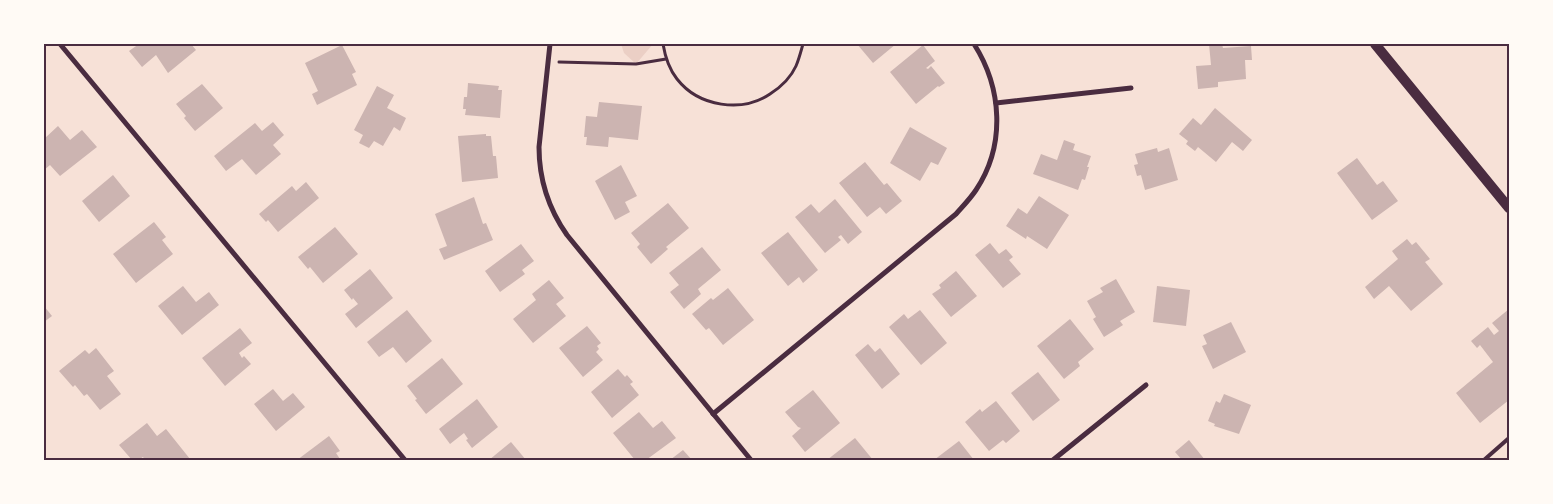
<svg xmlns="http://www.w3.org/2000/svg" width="1553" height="504" font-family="'Varela Round',sans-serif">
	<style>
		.green { fill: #ebcfc5 }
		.building { fill: #ccb4b1 }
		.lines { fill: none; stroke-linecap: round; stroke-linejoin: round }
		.path { stroke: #4a2c40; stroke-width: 3 }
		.service { stroke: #4a2c40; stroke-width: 4 }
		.minor { stroke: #4a2c40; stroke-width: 5 }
		.secondary { stroke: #4a2c40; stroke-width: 10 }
		.neatline { fill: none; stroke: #4a2c40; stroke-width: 2 }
	</style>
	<rect width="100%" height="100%" fill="#f7e1d7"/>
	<path class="green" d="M621,44H653L636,64L624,53Z"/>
	<g class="building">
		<path d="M139,44H191L196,50L168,73L156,55L142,67L129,51Z"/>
		<path d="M857,44H896L873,63Z"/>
		<path d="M1209,44H1222L1223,48L1251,46L1252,60H1245L1246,79L1218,82V87L1198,89L1196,66L1211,65Z"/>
		<path d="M342,45L356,72L352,74L357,85L317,105L312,94L318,91L305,63Z"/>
		<path d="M923,45L935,61L926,68L928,69L931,66L945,83L939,87L938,86L916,104L890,72Z"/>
		<path d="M468,83L499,86L498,90H502L500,118L465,115L466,109H463L464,97H467Z"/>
		<path d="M202,84L223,108L195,131L184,118L186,116L176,104Z"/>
		<path d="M377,86L394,95L387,108L406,118L400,131L394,127L383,146L374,141L369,148L359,143L363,135L354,130Z"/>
		<path d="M599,102L642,106L638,140L609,137L608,147L586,145L587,137H584L586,116L597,117Z"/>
		<path d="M1215,108L1252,140L1243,151L1232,142L1216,162L1198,147L1195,151L1186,144L1188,141L1179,134L1193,118L1201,125Z"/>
		<path d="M273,122L284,135L273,145L281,154L256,175L242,159L226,171L214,156L255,123L262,131Z"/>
		<path d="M58,126L70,140L82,130L97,147L60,176L50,165L44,170V139Z"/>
		<path d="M910,127L947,148L938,165L931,162L920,181L890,163Z"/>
		<path d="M486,134V136H491L493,156H496L498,178L462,182L458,136Z"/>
		<path d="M1064,140L1075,144L1073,150L1091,156L1087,167H1089L1085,180L1082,179L1078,190L1033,174L1041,154L1057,160Z"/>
		<path d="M1157,148L1158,152L1169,148L1178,180L1145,190L1141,175L1137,176L1134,165L1138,164L1135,154Z"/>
		<path d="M1357,158L1377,185L1383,181L1398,201L1372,220L1337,173Z"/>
		<path d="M865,162L884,185L887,183L902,201L886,214L880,207L867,217L839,183Z"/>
		<path d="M621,165L637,196L625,202L630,212L615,220L595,181Z"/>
		<path d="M113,175L130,196L99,222L82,201Z"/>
		<path d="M306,182L319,198L278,232L268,220L266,222L259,214L292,186L296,191Z"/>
		<path d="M1039,196L1069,215L1047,249L1027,236L1026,239L1006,226L1018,208L1027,214Z"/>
		<path d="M474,197L483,224L486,223L493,240L444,260L439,249L447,246L435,214Z"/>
		<path d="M835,199L862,232L848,244L841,235L838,237L841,240L825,253L795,217L811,204L819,213Z"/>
		<path d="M668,203L689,228L666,247L668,249L651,264L637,247L640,244L631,233Z"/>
		<path d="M154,222L166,237L162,240L173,254L136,283L113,254Z"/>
		<path d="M335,227L358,254L323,283L310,267L308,269L298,257Z"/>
		<path d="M788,232L818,270L803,283L799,277L788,286L761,253Z"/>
		<path d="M1407,239L1412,245L1416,242L1430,259L1425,262L1443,284L1411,311L1389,286L1374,299L1365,287L1398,259L1392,251Z"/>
		<path d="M990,243L999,254L1006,249L1013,257L1009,260L1021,274L1003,288L975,255Z"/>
		<path d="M521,244L534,261L522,270L525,274L500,292L485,271Z"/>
		<path d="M702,247L721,270L698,289L701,294L684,309L670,292L679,285L669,273Z"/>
		<path d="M370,269L393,298L356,328L345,314L358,304L353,298L352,300L344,290Z"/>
		<path d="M956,271L977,296L951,317L932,294L941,288L939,285Z"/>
		<path d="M1116,279L1135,312L1120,321L1123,325L1104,337L1093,319L1096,317L1087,301L1103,292L1100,288Z"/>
		<path d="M549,280L564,298L556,304L566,316L533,343L513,319L536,300L532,294Z"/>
		<path d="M183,286L196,302L209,292L219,305L182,335L158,306Z"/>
		<path d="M1157,286L1190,290L1186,326L1153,322Z"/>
		<path d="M728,288L754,320L723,345L709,328L706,330L692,314L711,298L713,300Z"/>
		<path d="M44,306L52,316L44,322Z"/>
		<path d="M1509,309V400L1480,423L1456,393L1493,362L1480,345L1477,348L1471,341L1488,327L1494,335L1499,331L1492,323Z"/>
		<path d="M407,310L432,341L406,363L393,347L379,357L367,342Z"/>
		<path d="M920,310L947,343L921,365L889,327L904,314L908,319Z"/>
		<path d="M1070,319L1094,349L1078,362L1080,366L1064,379L1037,346Z"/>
		<path d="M1231,322L1246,352L1213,369L1202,346L1207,344L1203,335Z"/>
		<path d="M587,326L601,343L597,346L599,349L596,352L603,360L583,377L559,348Z"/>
		<path d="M240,328L252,343L239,353L242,358L244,356L251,364L225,386L202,358Z"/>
		<path d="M868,344L875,352L880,348L900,374L882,389L855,355Z"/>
		<path d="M96,348L114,371L107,376L121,394L100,410L87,394L84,396L75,385L73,387L59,371L85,350L89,354Z"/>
		<path d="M442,358L463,384L426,414L415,400L417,399L407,386Z"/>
		<path d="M618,369L625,377L627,375L633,382L630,384L639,395L612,418L591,392Z"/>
		<path d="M1038,372L1060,400L1033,421L1011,393Z"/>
		<path d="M273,389L283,401L293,393L305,407L276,431L254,404Z"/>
		<path d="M813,390L840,423L805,452L792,436L801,428L798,427L785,412Z"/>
		<path d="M1224,394L1251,405L1239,434L1214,426L1215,424L1208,421L1216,401L1220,403Z"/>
		<path d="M477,399L498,427L472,448L466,440L468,439L464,433L450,444L439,429Z"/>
		<path d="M996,401L1020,431L1006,443L1003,440L989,451L965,422L980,409L982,412Z"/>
		<path d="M639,412L653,428L662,421L676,438L646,460H635L613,433Z"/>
		<path d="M147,423L157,436L166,429L190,459L145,460L143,457L138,460H132L119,445Z"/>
		<path d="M329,436L340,451L336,453L340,459L297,460Z"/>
		<path d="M855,438L873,460H827Z"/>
		<path d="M1189,440L1205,460H1182L1175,452Z"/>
		<path d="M959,441L974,460H934Z"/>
		<path d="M511,442L526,460H489Z"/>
		<path d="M683,450L692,460H670Z"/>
	</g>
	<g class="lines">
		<g class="path">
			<path d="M663,44C665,56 669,69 677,79C699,107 742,113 770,94C781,87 791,77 796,66C799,59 801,51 803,44"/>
			<path d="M559,62L636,64L666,59"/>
		</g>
		<path class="service" d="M1484,460L1509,438"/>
		<g class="minor">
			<path d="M60,44L405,460"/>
			<path d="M550,44L539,147C539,180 548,208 567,235L751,460"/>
			<path d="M996,103L1131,88"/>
			<path d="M713,414L956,214C963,206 970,199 976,190C1006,145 1002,88 974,44"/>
			<path d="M1053,460L1146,385"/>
		</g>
		<path class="secondary" d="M1375,44L1509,208"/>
	</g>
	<rect width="1553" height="504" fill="none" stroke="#fffaf5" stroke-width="90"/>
	<rect x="45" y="45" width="1463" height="414" class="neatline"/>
</svg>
